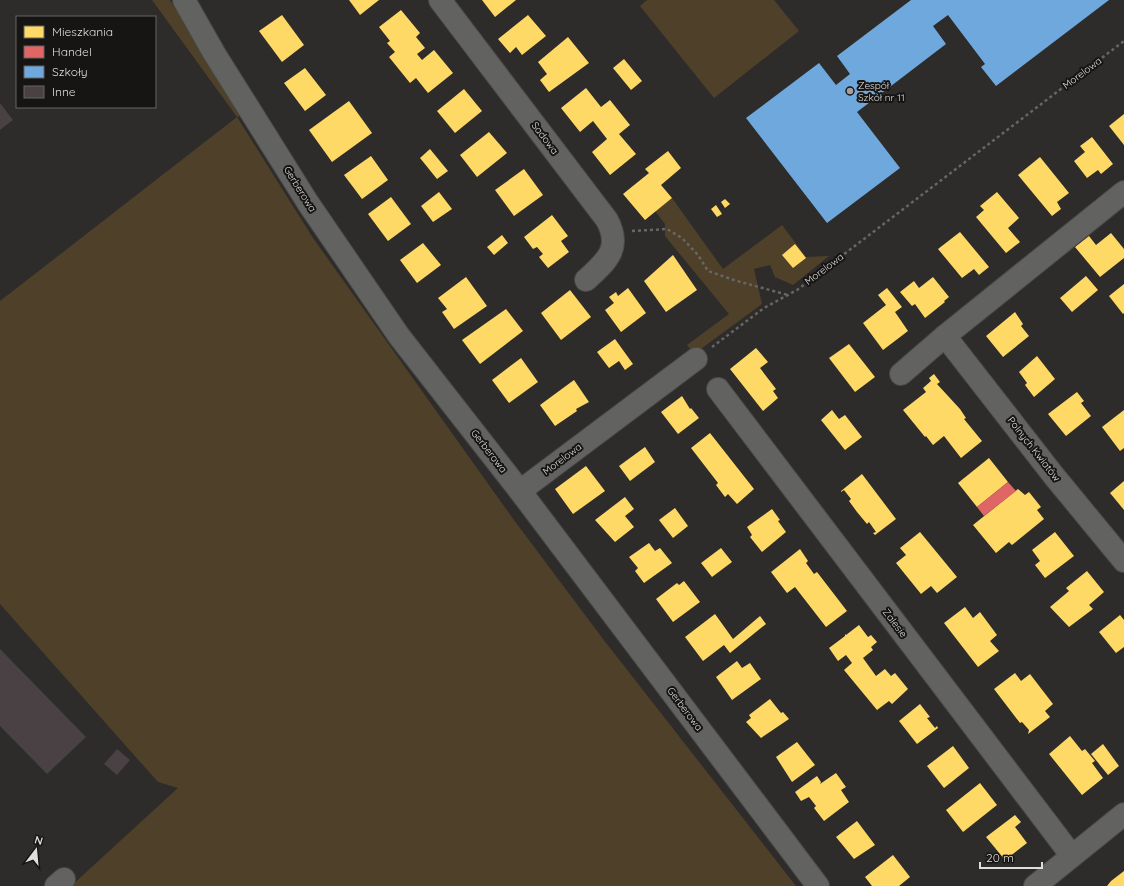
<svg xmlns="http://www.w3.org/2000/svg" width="1124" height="886" font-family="Quicksand,sans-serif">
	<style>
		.green { fill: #4f402a }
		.homes { fill: #ffd966 }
		.shops { fill: #e06666 }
		.schools { fill: #6fa8dc }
		.building { fill: #494143 }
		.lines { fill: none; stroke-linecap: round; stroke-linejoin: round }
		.minor-casing { stroke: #4a4947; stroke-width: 24 }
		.path { stroke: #666665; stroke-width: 2.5; stroke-dasharray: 3 3; stroke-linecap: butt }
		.minor { stroke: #626260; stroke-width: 22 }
		.poi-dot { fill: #a1a09e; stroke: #161513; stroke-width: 1.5 }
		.labels { text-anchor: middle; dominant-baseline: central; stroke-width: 4; stroke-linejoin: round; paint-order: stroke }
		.street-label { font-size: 10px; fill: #dfdedc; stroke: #161513 }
		.poi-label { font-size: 10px; fill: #dfdedc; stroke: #161513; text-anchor: start }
	</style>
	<rect width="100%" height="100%" fill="#2d2c2a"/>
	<g class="green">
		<path d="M152,0H170L240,116L237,117L313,238L511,516L603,639L796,886H71L178,788L158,782L0,604V301L237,117Z"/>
		<path d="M647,0H774L799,31L714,98L640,6Z"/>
		<path d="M672,198L723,269L782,225L806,257L829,256L793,285L775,277L770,265L754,269L762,304L694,354L687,345L729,314L665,236V224L655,211Z"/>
	</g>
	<g class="homes">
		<path d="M349,0H379L360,15Z"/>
		<path d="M482,0H516L495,17Z"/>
		<path d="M401,10L420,33L416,37L425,48L417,54L422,60L434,50L453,73L428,93L416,78L410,83L389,57L395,52L387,43L390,41L379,27Z"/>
		<path d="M282,15L304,45L282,62L259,31Z"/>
		<path d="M528,15L546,36L522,55L516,47L510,53L498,39Z"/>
		<path d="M568,37L589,63L549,92L540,80L547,74L538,62Z"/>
		<path d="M624,59L642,81L631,90L613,68Z"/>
		<path d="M305,68L326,95L305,111L284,83Z"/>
		<path d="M586,88L601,107L610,100L630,125L619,134L636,154L610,175L592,152L607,139L593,121L580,132L561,108Z"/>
		<path d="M464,89L482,111L455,133L437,111Z"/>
		<path d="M349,101L372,133L332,162L309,130Z"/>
		<path d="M1124,114V145L1109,126Z"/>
		<path d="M489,132L507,153L477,177L460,155Z"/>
		<path d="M1092,137L1113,164L1101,174L1098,170L1087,178L1074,161L1085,152L1080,146Z"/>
		<path d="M430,149L448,171L437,179L420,158Z"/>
		<path d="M668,151L681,168L661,185L672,198L645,220L623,194L649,173L645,169Z"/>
		<path d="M371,156L388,180L362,199L344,175Z"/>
		<path d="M1040,157L1069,193L1057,202L1061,209L1052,216L1018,175Z"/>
		<path d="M524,169L543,195L514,216L495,190Z"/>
		<path d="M439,192L452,209L433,222L421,206Z"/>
		<path d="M997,192L1019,218L1008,228L1020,242L1006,253L976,217L984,210L980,206Z"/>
		<path d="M391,197L411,224L388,241L368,214Z"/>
		<path d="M725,199L730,204L725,208L721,202Z"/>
		<path d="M716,205L722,214L717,217L711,209Z"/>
		<path d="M552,215L568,236L561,241L569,252L548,268L539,257L543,254L537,247L533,249L524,237Z"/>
		<path d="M960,232L989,267L979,275L974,269L962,278L938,249Z"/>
		<path d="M1111,233L1124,249V258L1100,277L1075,247L1089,236L1096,245Z"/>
		<path d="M502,235L508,243L494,255L487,247Z"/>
		<path d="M423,243L441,265L417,283L400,260Z"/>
		<path d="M795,244L806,258L793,268L782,255Z"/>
		<path d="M673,255L697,290L666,312L644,281Z"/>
		<path d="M1086,276L1098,290L1072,312L1060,298Z"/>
		<path d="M466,277L487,306L454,329L442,312L447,309L438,298Z"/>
		<path d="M933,277L949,297L944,301L945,302L925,318L915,304L912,306L900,292L914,281L919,288Z"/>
		<path d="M1124,284V313L1123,314L1109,296Z"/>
		<path d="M628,288L646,313L621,332L605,310L614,303L609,297L616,292L618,296Z"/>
		<path d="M887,288L902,307L895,312L908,331L883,350L863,323L886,305L878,295Z"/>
		<path d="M570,290L591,317L561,340L541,313Z"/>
		<path d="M506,309L523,331L480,364L462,340Z"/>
		<path d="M1015,312L1023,324L1021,326L1029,336L1003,357L986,336Z"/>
		<path d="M615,339L633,364L625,370L619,361L609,368L597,352Z"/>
		<path d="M849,344L875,377L855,392L829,358Z"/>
		<path d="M756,348L768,362L760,368L776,389L773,391L778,398L763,411L730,369Z"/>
		<path d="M1037,356L1055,379L1034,397L1025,385L1027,383L1019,372Z"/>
		<path d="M521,358L538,382L509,403L492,380Z"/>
		<path d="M934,374L940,382L937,384L960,409L966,418L964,419L982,441L961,458L944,436L933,445L926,436L925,437L903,410L926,392L923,388L931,381L929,378Z"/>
		<path d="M574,380L589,402L576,409L577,411L555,426L540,405Z"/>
		<path d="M1077,392L1084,401L1081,403L1091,416L1066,436L1048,414Z"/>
		<path d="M682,396L690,409L691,408L699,418L678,434L661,412Z"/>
		<path d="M832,410L839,419L845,415L862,437L845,450L821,420Z"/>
		<path d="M1124,410V448L1120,451L1102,427Z"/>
		<path d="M710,433L754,489L737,504L728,494L725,497L716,485L718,483L691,448Z"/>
		<path d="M645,447L655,462L630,481L619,466Z"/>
		<path d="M989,458L1008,482L977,507L958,483Z"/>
		<path d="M586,466L605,491L573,514L555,489Z"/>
		<path d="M862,474L896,519L875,535L873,533L876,532L869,522L867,524L857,512L849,501L851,499L844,490L841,492V491Z"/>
		<path d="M1124,481V510L1110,493Z"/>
		<path d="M1018,489L1025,495L1029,492L1041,507L1037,510L1044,519L1012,545L1009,542L996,553L973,525Z"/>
		<path d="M625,497L634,509L625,516L634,527L615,542L595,520Z"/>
		<path d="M675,508L688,526L673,538L659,520Z"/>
		<path d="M772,509L780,520L778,521L786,532L762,552L750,537L752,535L747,527Z"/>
		<path d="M920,532L957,577L937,593L931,586L921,594L896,563L906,555L900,548Z"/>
		<path d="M1055,532L1074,556L1045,578L1035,565L1040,561L1032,550Z"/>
		<path d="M649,543L655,551L660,548L672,563L644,583L635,571L638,568L629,557Z"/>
		<path d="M721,548L732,562L712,577L701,563Z"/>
		<path d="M800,549L808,561L806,563L814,574L817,572L847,611L826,627L795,587L787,593L771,572Z"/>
		<path d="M1087,571L1104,592L1089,605L1093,609L1069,627L1050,607L1069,591L1066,588Z"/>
		<path d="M684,581L700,602L673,622L656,599L677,583L679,585Z"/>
		<path d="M965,607L973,618L980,612L997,635L990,641L999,651L978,667L944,623Z"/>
		<path d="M715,614L733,639L760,616L766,624L730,653L724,645L703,661L685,637Z"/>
		<path d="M1120,615L1124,620V647L1116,653L1099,632Z"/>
		<path d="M859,625L868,637L871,635L877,642L871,647L873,650L863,658L876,676L885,669L891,676L895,673L908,689L892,704L889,701L877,710L844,670L852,663L846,655L838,661L829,648L845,636V634L846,635Z"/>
		<path d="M737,661L742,668L750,663L761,679L732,700L716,677Z"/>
		<path d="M1015,673L1021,681L1030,674L1053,704L1045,711L1050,717L1028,734L1029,730L1022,722L1020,723L994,689Z"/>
		<path d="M770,699L781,713L783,712L789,719L761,738L746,722L751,718L749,715Z"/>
		<path d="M920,704L930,717L927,718L935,728L937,726L938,728L917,744L899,721Z"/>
		<path d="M1070,736L1082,751L1085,749L1095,761L1092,763L1103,778L1082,795L1049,754Z"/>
		<path d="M797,742L815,765L792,782L776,757Z"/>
		<path d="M1103,744L1119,766L1108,775L1091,754Z"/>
		<path d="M953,746L969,768L944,788L927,766Z"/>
		<path d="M836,773L846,787L841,790L849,802L824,821L814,808L816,806L809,797L801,801L795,792L817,776L821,782L820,784Z"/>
		<path d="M980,783L997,805L963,832L946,810Z"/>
		<path d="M1015,815L1021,822L1015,827L1027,843L1005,860L986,837Z"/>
		<path d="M857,821L875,845L854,859L836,837Z"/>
		<path d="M893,855L910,877L899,886H872L865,877Z"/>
		<path d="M1124,871V886H1107L1111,881Z"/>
	</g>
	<path class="shops" d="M1008,482L1016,491L984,516L977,507Z"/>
	<path class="schools" d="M911,0H1109L996,86L981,67L985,64L948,15L933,26L946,44L857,112L900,168L827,223L746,118L819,63L836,85L850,74L837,56Z"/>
	<g class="building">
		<path d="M0,103L13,120L0,130Z"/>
		<path d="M0,649L86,737L47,774L0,726Z"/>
		<path d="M117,749L130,760L117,775L104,764Z"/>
	</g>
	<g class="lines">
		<g class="minor-casing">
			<g id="minor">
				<path d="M184,0L214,53L308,203L399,336L520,491L818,886"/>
				<path d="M440,0L607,220C622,248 607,261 586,280"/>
				<path d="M945,336L1054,476L1124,561"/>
				<path d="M901,374L945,336L1124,192"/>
				<path d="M718,389L1072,856"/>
				<path d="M520,491L696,359"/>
				<path d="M56,886L64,879"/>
				<path d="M1035,886L1124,814"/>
			</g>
		</g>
		<g class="path">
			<path d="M632,231L667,229L682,238L698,255L708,271L737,281L788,295"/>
			<path d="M712,347L764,308L797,290L1124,41"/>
		</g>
		<use href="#minor" class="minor"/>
	</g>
	<circle class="poi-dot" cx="850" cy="91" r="4"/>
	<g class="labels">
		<g class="street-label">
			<text transform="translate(1082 73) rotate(-37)">Morelowa</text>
			<text transform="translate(545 138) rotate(53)">Sadowa</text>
			<text transform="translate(300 189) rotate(58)">Gerberowa</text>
			<text transform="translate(824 269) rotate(-37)">Morelowa</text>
			<text transform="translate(1034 449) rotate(52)">Polnych Kwiatów</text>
			<text transform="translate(489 451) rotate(52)">Gerberowa</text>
			<text transform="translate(562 459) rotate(-37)">Morelowa</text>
			<text transform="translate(895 623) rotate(53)">Zalesie</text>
			<text transform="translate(685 709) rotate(53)">Gerberowa</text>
		</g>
		<g class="poi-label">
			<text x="858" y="85">Zespół<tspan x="858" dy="12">Szkół nr 11</tspan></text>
		</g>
	</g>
	<rect x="16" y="16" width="140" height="92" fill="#161513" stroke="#666563"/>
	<rect x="24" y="26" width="20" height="12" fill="#ffd966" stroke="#666563"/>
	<text x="52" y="36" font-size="12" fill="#dfdedc">Mieszkania</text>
	<rect x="24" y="46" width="20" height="12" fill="#e06666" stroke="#666563"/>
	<text x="52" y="56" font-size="12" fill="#dfdedc">Handel</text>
	<rect x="24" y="66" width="20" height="12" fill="#6fa8dc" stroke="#666563"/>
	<text x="52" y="76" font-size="12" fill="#dfdedc">Szkoły</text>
	<rect x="24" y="86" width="20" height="12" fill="#494143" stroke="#666563"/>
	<text x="52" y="96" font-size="12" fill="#dfdedc">Inne</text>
	<g transform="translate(36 850) rotate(16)" stroke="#161513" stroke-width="3" paint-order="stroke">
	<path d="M0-3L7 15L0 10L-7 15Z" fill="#dfdedc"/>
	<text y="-6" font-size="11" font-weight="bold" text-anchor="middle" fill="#dfdedc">N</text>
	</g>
	<path d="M980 862v6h62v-6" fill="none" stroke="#dfdedc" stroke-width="2"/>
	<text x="986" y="862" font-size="12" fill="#dfdedc" stroke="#161513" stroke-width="3" paint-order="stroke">20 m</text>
</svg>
